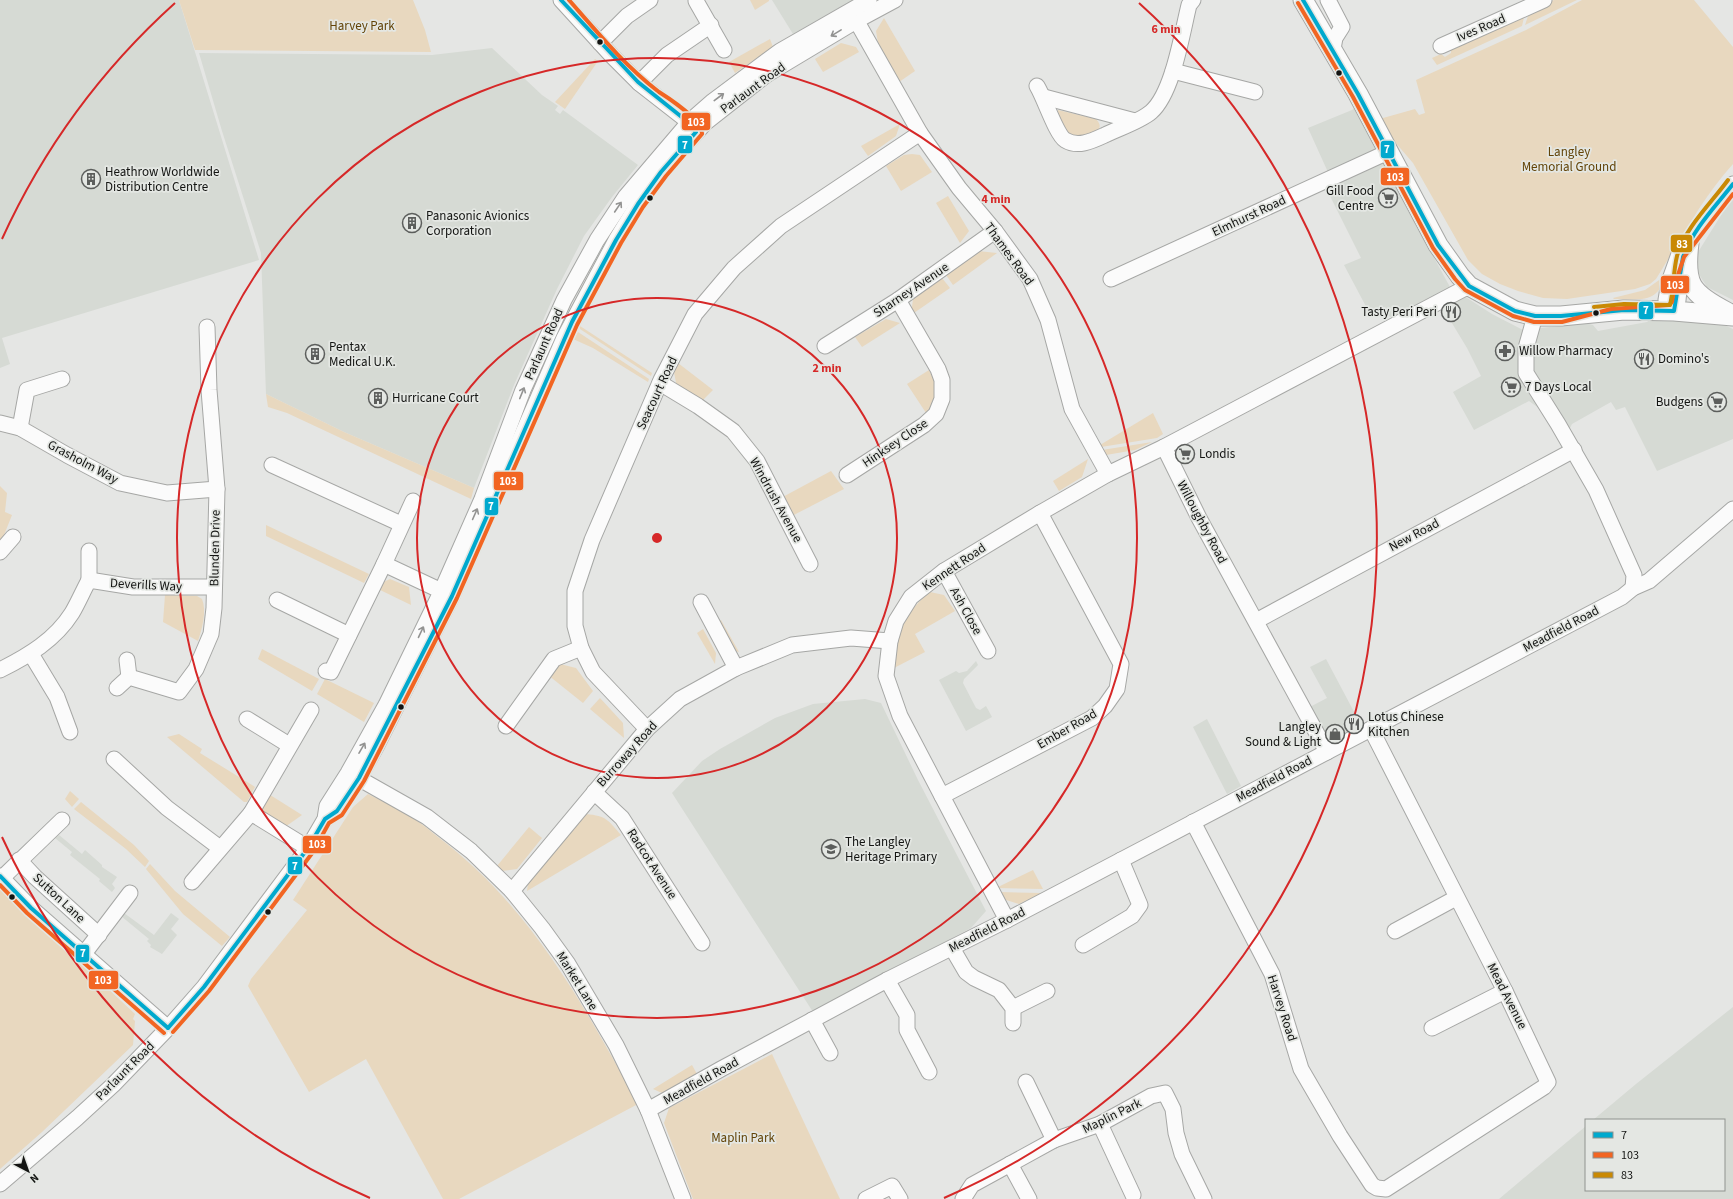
<svg xmlns="http://www.w3.org/2000/svg" width="1733" height="1199" font-family="'Source Sans 3',sans-serif">
	<style>
		.built { fill: #d6dad4 }
		.green { fill: #e8d8bf }
		.lines { fill: none; stroke-linecap: round; stroke-linejoin: round }
		.minor-casing { stroke: #a6a7a5; stroke-width: 17 }
		.major-casing { stroke: #a6a7a5; stroke-width: 21 }
		.minor { stroke: #fbfbfb; stroke-width: 15 }
		.major { stroke: #fbfbfb; stroke-width: 19 }
		.bus-1-casing { stroke: #e4e7e3; stroke-width: 7 }
		.bus-2-casing { stroke: #e4e7e3; stroke-width: 7 }
		.bus-3-casing { stroke: #e4e7e3; stroke-width: 7 }
		.bus-1 { stroke: #00a9ce; stroke-width: 4 }
		.bus-2 { stroke: #f26522; stroke-width: 4 }
		.bus-3 { stroke: #c98904; stroke-width: 4 }
		.oneway { stroke: #939392 }
		.ring { fill: none; stroke: #d62828; stroke-width: 2 }
		.bus-dot { fill: #131412; stroke: #e4e7e3; stroke-width: 1.5 }
		.labels { text-anchor: middle; dominant-baseline: central; stroke-width: 3.5; stroke-linejoin: round; paint-order: stroke }
		.park-label { font-size: 13px; fill: #634408; stroke: #e4e7e3 }
		.street-label { font-size: 13px; fill: #131412; stroke: #e4e7e3 }
		.poi-label { font-size: 13px; fill: #131412; stroke: #e4e7e3; text-anchor: start }
		.centre { fill: #d62828; stroke: #e4e7e3; stroke-width: 2 }
		.ring-label { font-size: 12px; text-anchor: middle; font-weight: bold; fill: #d62828; stroke: #e4e7e3; stroke-width: 3.5; stroke-linejoin: round; paint-order: stroke }
		.line-badge { stroke: #e4e7e3; stroke-width: 1.5 }
		.badge-label { font-size: 11px; text-anchor: middle; font-weight: bold; fill: #fff }
	</style>
	<rect width="100%" height="100%" fill="#e5e6e4"/>
	<g class="built">
		<path d="M0,0H179L259,260L2,338L10,364L0,368Z"/>
		<path d="M772,0H853L793,34Z"/>
		<path d="M492,48L542,95L558,106L555,110L560,114L563,110L638,165L612,197L584,236L557,289L514,385L474,488L344,432L266,394L261,253L222,131L199,53L432,55Z"/>
		<path d="M1357,106L1389,175L1450,287L1492,314L1523,330L1585,323L1593,325L1598,331L1647,322L1653,317L1709,318L1733,329V439L1657,471L1625,407L1616,410L1611,402L1572,424L1569,430L1529,401L1474,430L1453,392L1481,376L1467,348L1444,310L1390,317L1384,308L1370,314L1344,265L1361,258L1327,190V170L1308,128L1352,110Z"/>
		<path d="M1733,196V300L1707,287L1695,268V257Z"/>
		<path d="M1326,659L1361,725L1327,742L1308,708L1327,698L1310,667Z"/>
		<path d="M976,661L978,665L964,679L963,683L976,708L980,710L986,706L992,717L966,731L939,680L956,671L959,673L967,671Z"/>
		<path d="M865,699L881,703L918,780L986,911L971,928L813,1012L672,793L702,761L720,749L775,718L813,704Z"/>
		<path d="M1207,719L1241,786L1227,794L1193,727Z"/>
		<path d="M59,835L82,854L85,850L102,865V867L117,877L112,884L115,888L112,892L99,881L100,879L70,855L72,852L55,838Z"/>
		<path d="M124,913L154,935L171,913L179,919L171,929L177,935L162,954L150,947L151,945L147,941L149,939L121,916Z"/>
		<path d="M1733,1007V1199H1499L1586,1126V1190H1724V1120H1593L1636,1084Z"/>
	</g>
	<g class="green">
		<path d="M179,0H413L425,30L431,52L195,50Z"/>
		<path d="M750,0H769V1L755,10Z"/>
		<path d="M1554,0H1577L1525,25L1530,10Z"/>
		<path d="M1582,0H1694L1733,47V164C1702,198 1680,241 1656,279L1650,284L1635,289L1567,299L1543,298L1518,291L1500,284L1482,274L1468,260L1413,163L1376,120L1415,109L1419,115L1425,113L1416,80L1526,30Z"/>
		<path d="M1525,13L1522,26L1437,65L1432,58L1441,54L1445,57L1451,53V49Z"/>
		<path d="M884,18L915,71L899,82L878,43L876,31Z"/>
		<path d="M770,39L773,47L735,73L729,62Z"/>
		<path d="M841,43L856,47L859,52L823,72L815,59Z"/>
		<path d="M595,59L598,61L565,109L555,102Z"/>
		<path d="M1058,110L1096,119C1111,134 1077,138 1069,139L1055,116Z"/>
		<path d="M900,124L896,136L868,156L861,146Z"/>
		<path d="M912,154L920,155L932,172L901,191L886,166L904,155Z"/>
		<path d="M948,196L969,231L960,243L936,203Z"/>
		<path d="M978,251L997,253L953,285L946,275Z"/>
		<path d="M942,278L950,288L911,315L913,299Z"/>
		<path d="M1662,278L1663,284C1661,287 1658,292 1655,294C1646,302 1625,299 1614,299L1613,298L1645,290Z"/>
		<path d="M886,319L900,323L862,347L855,337Z"/>
		<path d="M580,326L652,373L651,376L580,329Z"/>
		<path d="M578,332L649,379L648,382L593,348L573,339Z"/>
		<path d="M678,363L713,390L700,403L677,388L674,372Z"/>
		<path d="M929,370L938,389L928,416L907,384Z"/>
		<path d="M266,394L344,432L474,488L471,499L287,413L268,407Z"/>
		<path d="M1153,413L1163,434L1157,438L1101,447L1100,445Z"/>
		<path d="M1152,442L1135,450L1106,455L1102,450Z"/>
		<path d="M1088,459L1082,477L1059,491L1053,481Z"/>
		<path d="M831,471L844,489L790,517L779,499Z"/>
		<path d="M0,486L7,493L5,512L12,515L0,545Z"/>
		<path d="M266,525L369,574L364,583L266,536Z"/>
		<path d="M390,579L409,587L411,605L376,588L379,584Z"/>
		<path d="M930,592L944,595L955,611L915,634L925,652L894,668C894,659 894,648 896,640C900,622 916,603 930,592Z"/>
		<path d="M165,595L197,596L202,599C207,611 202,629 198,641L163,622Z"/>
		<path d="M721,620L739,652L730,650L715,624Z"/>
		<path d="M703,629L716,653L715,664L697,633Z"/>
		<path d="M262,649L319,679L312,691L258,659Z"/>
		<path d="M560,664L576,668L593,691L583,703L548,675Z"/>
		<path d="M325,679L374,703L364,722L317,694Z"/>
		<path d="M600,698L623,723L624,738L590,709Z"/>
		<path d="M179,734L202,749L200,753L252,785L255,787L247,802H244L167,737Z"/>
		<path d="M70,791L79,799L72,807L65,799Z"/>
		<path d="M267,793L302,815L285,827L264,814L261,807Z"/>
		<path d="M368,794C377,799 387,803 395,807C410,815 425,826 438,837C531,907 583,1004 638,1104L459,1199H443L366,1059L309,1092L248,986L251,979L307,910L293,900L353,807Z"/>
		<path d="M81,802L134,845L149,861L145,867L126,849L74,809Z"/>
		<path d="M586,814C607,816 608,820 621,835L527,891L528,883Z"/>
		<path d="M529,827L542,838L517,869L502,871L497,866Z"/>
		<path d="M150,864L175,891L230,937L222,946L183,914L146,869Z"/>
		<path d="M1033,870L1043,889L996,888Z"/>
		<path d="M0,888L135,1014L133,1019L135,1021L133,1045L42,1132L0,1169Z"/>
		<path d="M999,892L1042,893L1019,904L1003,899Z"/>
		<path d="M772,1054L840,1199H693L664,1123L669,1108Z"/>
		<path d="M692,1065L697,1074L662,1093L653,1089Z"/>
	</g>
	<g class="lines">
		<g class="minor-casing">
			<g id="minor">
				<path d="M561,0L612,56L639,83L689,122L695,130"/>
				<path d="M1328,0L1342,27L1335,38L1333,49"/>
				<path d="M696,1L724,50"/>
				<path d="M852,13L920,133L959,188L995,231L1030,279L1048,320L1072,409L1108,474"/>
				<path d="M600,43L627,16L650,0"/>
				<path d="M1441,46L1544,0"/>
				<path d="M1173,71L1255,92"/>
				<path d="M639,83L667,55L711,25"/>
				<path d="M1037,86C1044,97 1056,134 1065,140C1078,148 1092,141 1105,135C1119,128 1139,122 1151,112C1173,93 1182,33 1189,5L1193,0"/>
				<path d="M1044,97L1135,121"/>
				<path d="M1111,279L1388,152"/>
				<path d="M1674,311L1666,300L1669,282L1679,254L1733,184"/>
				<path d="M1674,311L1678,300L1682,264"/>
				<path d="M1535,316L1526,348V373L1558,424L1596,490L1634,575L1633,588"/>
				<path d="M825,346L898,300L995,231"/>
				<path d="M660,383L698,406L733,431L757,461L810,564"/>
				<path d="M0,423L20,428L67,455L120,483L167,493L217,489"/>
				<path d="M20,428L27,390L62,379"/>
				<path d="M272,465L401,524"/>
				<path d="M847,475L924,425L936,414L942,399V380L938,369L898,300"/>
				<path d="M413,501L384,564L450,595"/>
				<path d="M0,552L13,537"/>
				<path d="M944,571L988,651"/>
				<path d="M89,580V551"/>
				<path d="M277,600L349,635"/>
				<path d="M701,602L736,668"/>
				<path d="M1256,621L1574,450"/>
				<path d="M31,654L57,697L70,732"/>
				<path d="M127,660L129,677"/>
				<path d="M0,670C28,656 55,640 72,613C78,603 83,591 89,580L133,587H214"/>
				<path d="M326,671L331,672L384,564"/>
				<path d="M117,688L129,677L179,692L196,669L211,634L214,608L217,489L209,390L207,327"/>
				<path d="M247,719L289,745"/>
				<path d="M506,726L554,659L581,648"/>
				<path d="M647,729L593,672L581,648L575,626V591L592,540L661,380L695,314L734,268L781,226L920,133"/>
				<path d="M1327,752L1199,518L1164,447L1469,286"/>
				<path d="M114,759L167,808L220,848"/>
				<path d="M351,774L427,817L471,851L512,891L542,928L568,964L616,1045L648,1110L683,1199"/>
				<path d="M594,792L622,818L702,943"/>
				<path d="M942,796L1092,718L1105,706L1117,689L1121,664L1040,513"/>
				<path d="M325,819L337,811L359,778L376,747L452,596L564,338L616,240L638,204L661,172L705,123L766,75L856,21L895,0"/>
				<path d="M1193,822L1272,974L1301,1069L1340,1136L1372,1185L1377,1188L1386,1189L1544,1087L1548,1082L1505,991L1371,729"/>
				<path d="M308,848L251,813L311,710"/>
				<path d="M19,860L35,877L99,935"/>
				<path d="M0,876L31,908L168,1028"/>
				<path d="M2,878L62,820"/>
				<path d="M192,882L251,813"/>
				<path d="M512,891L647,729L680,699L736,668L792,645L851,638L890,641"/>
				<path d="M1007,920L900,716L886,676L890,641L896,621L911,597L944,571L1040,513L1108,474L1164,447"/>
				<path d="M1395,931L1456,898"/>
				<path d="M1083,945L1132,916L1140,905L1121,860"/>
				<path d="M952,948L966,972L974,978L999,990L1013,1008V1023"/>
				<path d="M83,955L130,893"/>
				<path d="M887,980L907,1015V1030L929,1072"/>
				<path d="M1013,1008L1047,991"/>
				<path d="M812,1020L830,1053"/>
				<path d="M1432,1028L1505,991"/>
				<path d="M1026,1082L1054,1140"/>
				<path d="M648,1110L721,1069L887,980L1007,920L1622,597L1633,588L1649,581L1733,509"/>
				<path d="M1100,1124L1133,1195"/>
				<path d="M1010,1164L1029,1199"/>
				<path d="M0,1184L77,1118L113,1085L168,1028L204,987L308,848L325,819L327,806L348,773L386,705L441,592L482,499L523,390L564,300L597,240L626,196L689,122L713,101L780,51L869,0"/>
				<path d="M866,1199L892,1186L900,1199"/>
				<path d="M963,1199L972,1185L1054,1140L1100,1124L1151,1096L1165,1093L1173,1109L1176,1133L1182,1154L1204,1199"/>
			</g>
		</g>
		<g class="major-casing">
			<g id="major">
				<path d="M1303,0L1358,94L1438,245L1460,276L1469,286L1515,311L1535,316H1561L1624,310L1674,311L1733,316"/>
				<path d="M1689,243C1684,284 1690,293 1727,312"/>
			</g>
		</g>
		<use href="#minor" class="minor"/>
		<use href="#major" class="major"/>
		<g class="bus-1-casing">
			<g id="bus-1">
				<path d="M1303,0L1358,94L1438,245L1469,286L1515,311L1535,316H1561L1624,310L1674,311L1683,257C1693,229 1715,207 1733,184"/>
				<path d="M0,876L31,908L168,1028"/>
				<path d="M168,1028L204,987L308,848L325,819L337,811L359,778L452,596L572,322L616,240L638,204L661,172L696,132L683,118L638,82L561,0"/>
			</g>
		</g>
		<g class="bus-2-casing">
			<g id="bus-2">
				<path d="M1298,3L1353,97L1433,248L1455,279L1465,290L1513,316L1534,322H1562L1611,309L1669,305L1672,302L1675,284L1684,257L1733,194"/>
				<path d="M0,885L27,913L164,1033"/>
				<path d="M173,1032L209,991L313,852L329,823L342,815L364,781L457,598L577,325L621,243L643,207L666,176L702,134C703,121 670,99 659,92C625,66 597,32 569,0"/>
			</g>
		</g>
		<g class="bus-3-casing">
			<path id="bus-3" d="M1594,307L1624,304L1670,305C1674,289 1673,272 1677,256C1684,229 1712,202 1728,180"/>
		</g>
		<use href="#bus-1" class="bus-1"/>
		<use href="#bus-2" class="bus-2"/>
		<use href="#bus-3" class="bus-3"/>
	</g>
	<defs><path id="oneway-shaft" d="M-6 0H5M1.5-3L5.5 0L1.5 3" fill="none" stroke-width="1.6" stroke-linecap="round" stroke-linejoin="round"/></defs>
	<g class="oneway">
		<use href="#oneway-shaft" transform="translate(836 33) rotate(149)"/>
		<use href="#oneway-shaft" transform="translate(719 97) rotate(-37)"/>
		<use href="#oneway-shaft" transform="translate(618 207) rotate(-56)"/>
		<use href="#oneway-shaft" transform="translate(522 393) rotate(-68)"/>
		<use href="#oneway-shaft" transform="translate(475 514) rotate(-66)"/>
		<use href="#oneway-shaft" transform="translate(421 632) rotate(-65)"/>
		<use href="#oneway-shaft" transform="translate(362 748) rotate(-60)"/>
	</g>
	<g class="ring">
		<circle cx="657" cy="538" r="240"/>
		<circle cx="657" cy="538" r="480"/>
		<path d="M370 1198A720 720 0 0 1 2 837M2 239A720 720 0 0 1 175 3M1139 3A720 720 0 0 1 944 1198"/>
	</g>
	<defs>
		<g id="building-ring" transform="scale(1)"><circle r="9.5" fill="#e4e7e3" stroke="#5c5e5c" stroke-width="1.5"/><path d="M-4-6H4V6H1V3H-1V6H-4ZM-2.5-4.3h1.7v1.8h-1.7ZM.8-4.3h1.7v1.8H.8ZM-2.5-1h1.7V.8h-1.7ZM.8-1h1.7V.8H.8Z" fill="#5c5e5c"/></g>
		<g id="supermarket-ring" transform="scale(1)"><circle r="9.5" fill="#e4e7e3" stroke="#5c5e5c" stroke-width="1.5"/><path d="M-6-5.5h2.5l.6 2H6L4.5 2H-2.5L-4.4-4H-6ZM-1.5 3.2a1.3 1.3 0 1 0 .1 0ZM3 3.2a1.3 1.3 0 1 0 .1 0Z" fill="#5c5e5c"/></g>
		<g id="restaurant-ring" transform="scale(1)"><circle r="9.5" fill="#e4e7e3" stroke="#5c5e5c" stroke-width="1.5"/><path d="M-5-6h1v4h1v-4h1v4h1v-4h1v5L-1.5 .5V6h-2V.5L-5-1ZM5-6V6H3V1.5H1.5Q1.5-4 5-6Z" fill="#5c5e5c"/></g>
		<g id="pharmacy-ring" transform="scale(1)"><circle r="9.5" fill="#e4e7e3" stroke="#5c5e5c" stroke-width="1.5"/><path d="M-2-6h4v4h4v4h-4v4h-4v-4h-4v-4h4Z" fill="#5c5e5c"/></g>
		<g id="shop-ring" transform="scale(1)"><circle r="9.5" fill="#e4e7e3" stroke="#5c5e5c" stroke-width="1.5"/><path d="M-5-2.5h2.3a2.7 3.5 0 0 1 5.4 0H5L5.5 6h-11ZM-1.5-2.5h3a1.5 2.3 0 0 0-3 0Z" fill="#5c5e5c"/></g>
		<g id="school-ring" transform="scale(1)"><circle r="9.5" fill="#e4e7e3" stroke="#5c5e5c" stroke-width="1.5"/><path d="M0-5L7-2L0 1L-7-2ZM-4 1L0 2.5L4 1V4Q0 6-4 4Z" fill="#5c5e5c"/></g>
	</defs>
	<g fill-rule="evenodd">
		<use href="#building-ring" x="91" y="179"/>
		<use href="#supermarket-ring" x="1388" y="198"/>
		<use href="#building-ring" x="412" y="223"/>
		<use href="#restaurant-ring" x="1451" y="312"/>
		<use href="#pharmacy-ring" x="1505" y="351"/>
		<use href="#building-ring" x="315" y="354"/>
		<use href="#restaurant-ring" x="1644" y="359"/>
		<use href="#supermarket-ring" x="1511" y="387"/>
		<use href="#building-ring" x="378" y="398"/>
		<use href="#supermarket-ring" x="1717" y="402"/>
		<use href="#supermarket-ring" x="1185" y="454"/>
		<use href="#restaurant-ring" x="1354" y="724"/>
		<use href="#shop-ring" x="1335" y="734"/>
		<use href="#school-ring" x="831" y="849"/>
	</g>
	<g class="bus-dot">
		<circle cx="600" cy="42" r="3.5"/>
		<circle cx="1339" cy="73" r="3.5"/>
		<circle cx="650" cy="198" r="3.5"/>
		<circle cx="1596" cy="313" r="3.5"/>
		<circle cx="401" cy="707" r="3.5"/>
		<circle cx="12" cy="897" r="3.5"/>
		<circle cx="268" cy="912" r="3.5"/>
	</g>
	<g class="labels">
		<g class="park-label">
			<text x="362" y="26">Harvey Park</text>
			<text x="1569" y="152">Langley<tspan x="1569" dy="15">Memorial Ground</tspan></text>
			<text x="743" y="1138">Maplin Park</text>
		</g>
		<g class="street-label">
			<text transform="translate(1481 28) rotate(-23)">Ives Road</text>
			<text transform="translate(753 88) rotate(-36)">Parlaunt Road</text>
			<text transform="translate(1249 216) rotate(-25)">Elmhurst Road</text>
			<text transform="translate(1009 254) rotate(54)">Thames Road</text>
			<text transform="translate(911 290) rotate(-34)">Sharney Avenue</text>
			<text transform="translate(544 344) rotate(-66)">Parlaunt Road</text>
			<text transform="translate(657 393) rotate(-65)">Seacourt Road</text>
			<text transform="translate(895 443) rotate(-34)">Hinksey Close</text>
			<text transform="translate(83 462) rotate(28)">Grasholm Way</text>
			<text transform="translate(776 500) rotate(61)">Windrush Avenue</text>
			<text transform="translate(1202 522) rotate(62)">Willoughby Road</text>
			<text transform="translate(1414 535) rotate(-28)">New Road</text>
			<text transform="translate(215 548) rotate(-89)">Blunden Drive</text>
			<text transform="translate(954 567) rotate(-34)">Kennett Road</text>
			<text transform="translate(146 585) rotate(3)">Deverills Way</text>
			<text transform="translate(966 611) rotate(61)">Ash Close</text>
			<text transform="translate(1561 629) rotate(-28)">Meadfield Road</text>
			<text transform="translate(1067 729) rotate(-30)">Ember Road</text>
			<text transform="translate(627 754) rotate(-48)">Burroway Road</text>
			<text transform="translate(1274 779) rotate(-28)">Meadfield Road</text>
			<text transform="translate(652 864) rotate(57)">Radcot Avenue</text>
			<text transform="translate(59 898) rotate(43)">Sutton Lane</text>
			<text transform="translate(987 930) rotate(-27)">Meadfield Road</text>
			<text transform="translate(577 981) rotate(58)">Market Lane</text>
			<text transform="translate(1507 996) rotate(63)">Mead Avenue</text>
			<text transform="translate(1282 1008) rotate(72)">Harvey Road</text>
			<text transform="translate(125 1071) rotate(-45)">Parlaunt Road</text>
			<text transform="translate(701 1081) rotate(-29)">Meadfield Road</text>
			<text transform="translate(1112 1116) rotate(-26)">Maplin Park</text>
		</g>
		<g class="poi-label">
			<text x="105" y="172">Heathrow Worldwide<tspan x="105" dy="15">Distribution Centre</tspan></text>
			<text x="1374" y="191" text-anchor="end">Gill Food<tspan x="1374" dy="15">Centre</tspan></text>
			<text x="426" y="216">Panasonic Avionics<tspan x="426" dy="15">Corporation</tspan></text>
			<text x="1437" y="312" text-anchor="end">Tasty Peri Peri</text>
			<text x="329" y="347">Pentax<tspan x="329" dy="15">Medical U.K.</tspan></text>
			<text x="1519" y="351">Willow Pharmacy</text>
			<text x="1658" y="359">Domino's</text>
			<text x="1525" y="387">7 Days Local</text>
			<text x="392" y="398">Hurricane Court</text>
			<text x="1703" y="402" text-anchor="end">Budgens</text>
			<text x="1199" y="454">Londis</text>
			<text x="1368" y="717">Lotus Chinese<tspan x="1368" dy="15">Kitchen</tspan></text>
			<text x="1321" y="727" text-anchor="end">Langley<tspan x="1321" dy="15">Sound &amp; Light</tspan></text>
			<text x="845" y="842">The Langley<tspan x="845" dy="15">Heritage Primary</tspan></text>
		</g>
	</g>
	<circle cx="657" cy="538" r="6" class="centre"/>
	<g class="ring-label">
		<text x="1166" y="33">6 min</text>
		<text x="996" y="203">4 min</text>
		<text x="827" y="372">2 min</text>
	</g>
	<g class="line-badge">
		<rect x="681" y="112" width="30" height="19" rx="4" fill="#f26522"/>
		<rect x="677" y="135" width="16" height="19" rx="4" fill="#00a9ce"/>
		<rect x="1380" y="140" width="15" height="19" rx="4" fill="#00a9ce"/>
		<rect x="1380" y="167" width="30" height="19" rx="4" fill="#f26522"/>
		<rect x="1670" y="234" width="23" height="19" rx="4" fill="#c98904"/>
		<rect x="1660" y="275" width="30" height="19" rx="4" fill="#f26522"/>
		<rect x="1638" y="301" width="16" height="19" rx="4" fill="#00a9ce"/>
		<rect x="493" y="471" width="31" height="20" rx="4" fill="#f26522"/>
		<rect x="484" y="497" width="15" height="19" rx="4" fill="#00a9ce"/>
		<rect x="302" y="835" width="30" height="19" rx="4" fill="#f26522"/>
		<rect x="287" y="856" width="16" height="19" rx="4" fill="#00a9ce"/>
		<rect x="75" y="944" width="15" height="19" rx="4" fill="#00a9ce"/>
		<rect x="88" y="970" width="31" height="20" rx="4" fill="#f26522"/>
	</g>
	<g class="badge-label">
		<text x="696" y="126">103</text>
		<text x="685" y="149">7</text>
		<text x="1387" y="153">7</text>
		<text x="1395" y="181">103</text>
		<text x="1682" y="248">83</text>
		<text x="1675" y="289">103</text>
		<text x="1646" y="314">7</text>
		<text x="508" y="485">103</text>
		<text x="491" y="510">7</text>
		<text x="317" y="848">103</text>
		<text x="295" y="870">7</text>
		<text x="83" y="957">7</text>
		<text x="103" y="984">103</text>
	</g>
	<rect x="1585" y="1119" width="140" height="72" fill="#e4e7e3" stroke="#90938f"/>
	<rect x="1593" y="1132" width="20" height="6" fill="#00a9ce" stroke="#90938f"/>
	<text x="1621" y="1139" font-size="12" fill="#131412">7</text>
	<rect x="1593" y="1152" width="20" height="6" fill="#f26522" stroke="#90938f"/>
	<text x="1621" y="1159" font-size="12" fill="#131412">103</text>
	<rect x="1593" y="1172" width="20" height="6" fill="#c98904" stroke="#90938f"/>
	<text x="1621" y="1179" font-size="12" fill="#131412">83</text>
	<g transform="translate(28 1171) rotate(139)" stroke="#e4e7e3" stroke-width="3" paint-order="stroke">
	<path d="M0-3L7 15L0 10L-7 15Z" fill="#131412"/>
	<text y="-6" font-size="11" font-weight="bold" text-anchor="middle" fill="#131412">N</text>
	</g>
</svg>
